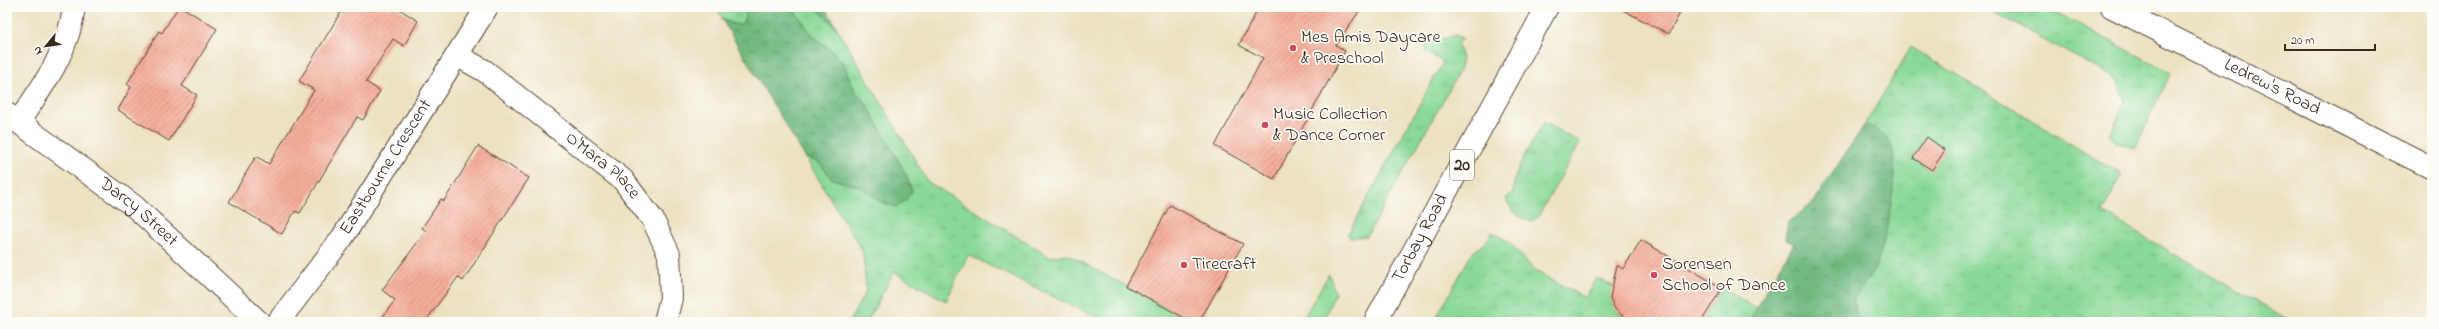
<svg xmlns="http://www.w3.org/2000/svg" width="2439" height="329" font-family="'Indie Flower',sans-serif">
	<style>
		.grass { fill: url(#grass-tufts); stroke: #62825b }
		.forest { fill: url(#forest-crowns); stroke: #55724f }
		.building { fill: url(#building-hatch) }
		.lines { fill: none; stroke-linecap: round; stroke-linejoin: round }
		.minor-casing { stroke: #564637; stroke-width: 24 }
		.primary-casing { stroke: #564637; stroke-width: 24 }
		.minor { stroke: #fff; stroke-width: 22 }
		.primary { stroke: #fff; stroke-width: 22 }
		.poi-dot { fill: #d1495b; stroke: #fdfcf7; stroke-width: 1.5 }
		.labels { text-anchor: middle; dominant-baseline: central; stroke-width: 3.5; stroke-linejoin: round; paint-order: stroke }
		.shield { fill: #fdfcf7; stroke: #75695f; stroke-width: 1 }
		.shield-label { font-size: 17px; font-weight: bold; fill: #3b2a1e }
		.poi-label { font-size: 18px; fill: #3b2a1e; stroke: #fdfcf7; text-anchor: start }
		.street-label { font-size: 18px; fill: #3b2a1e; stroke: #fdfcf7 }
	</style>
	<defs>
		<pattern id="grass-tufts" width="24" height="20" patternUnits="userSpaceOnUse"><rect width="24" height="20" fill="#8ad998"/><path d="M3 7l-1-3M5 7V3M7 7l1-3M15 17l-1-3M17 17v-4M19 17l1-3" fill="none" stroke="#78ba83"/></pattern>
		<pattern id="forest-crowns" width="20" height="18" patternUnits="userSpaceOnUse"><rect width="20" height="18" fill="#6fb980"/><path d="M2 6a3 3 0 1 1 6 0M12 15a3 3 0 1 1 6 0" fill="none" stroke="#5c9768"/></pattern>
		<pattern id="building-hatch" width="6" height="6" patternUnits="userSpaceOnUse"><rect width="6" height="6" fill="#f5ae9a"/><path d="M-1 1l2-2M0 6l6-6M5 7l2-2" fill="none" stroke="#c88e7d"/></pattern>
	</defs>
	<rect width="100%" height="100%" fill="#fdfcf7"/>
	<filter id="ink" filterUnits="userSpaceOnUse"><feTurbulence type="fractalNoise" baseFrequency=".025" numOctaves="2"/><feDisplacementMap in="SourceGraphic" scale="8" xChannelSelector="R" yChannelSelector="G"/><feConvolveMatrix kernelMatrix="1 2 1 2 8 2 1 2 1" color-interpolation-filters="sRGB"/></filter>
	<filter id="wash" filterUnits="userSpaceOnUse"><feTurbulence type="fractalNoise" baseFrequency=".012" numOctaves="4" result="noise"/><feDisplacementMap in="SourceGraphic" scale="16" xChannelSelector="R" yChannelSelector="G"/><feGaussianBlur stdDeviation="0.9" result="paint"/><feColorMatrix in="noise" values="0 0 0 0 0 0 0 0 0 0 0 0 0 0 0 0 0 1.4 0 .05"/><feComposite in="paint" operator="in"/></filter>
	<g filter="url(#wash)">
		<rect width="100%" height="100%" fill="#ece2c2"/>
		<g class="grass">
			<path d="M716,7H744L746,15L742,25C727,24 722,19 716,7Z"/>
			<path d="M792,7H816L838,30L928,182L1050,257L1067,254L1192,322H1106L968,255L946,301L894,272L867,322H849L866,291L863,252L805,157L820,163L832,179L861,187L881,202L912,190L904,171L867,105L855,91L843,63L833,52L813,36Z"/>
			<path d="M1985,7H2046L2171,73L2135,148L2116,142L2110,135L2125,101L2118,80Z"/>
			<path d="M1456,35L1463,39L1457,42L1462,59L1459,72L1367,236L1350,238L1348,234L1443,62L1426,52V46L1428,43Z"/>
			<path d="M1911,47L2122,175L2102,212L2291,322H1701L1722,288L1756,308Z"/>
			<path d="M1544,122L1580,143L1538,217L1531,222C1520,218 1509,210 1506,198L1513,194C1513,168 1532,144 1544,122Z"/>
			<path d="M1492,232L1509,242L1535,271L1585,298L1596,278L1613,286C1609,303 1616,315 1633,322H1434L1472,253L1487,241Z"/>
			<path d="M1329,274L1335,293L1323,322H1301Z"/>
		</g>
		<g class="forest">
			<path d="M744,7H792L813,36L834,52L843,63L855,91L867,105L904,171L912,191L906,200L896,207L881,202L861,187L832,179L820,163L805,157L721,18L732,24L741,25L746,15Z"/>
			<path d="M816,7H825L838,30Z"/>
			<path d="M1865,124C1878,129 1890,137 1893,152C1898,177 1886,243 1876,266C1870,278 1860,288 1854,299L1856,314L1864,322H1748L1794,244L1785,239L1788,222L1812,204Z"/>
		</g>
		<g id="blocks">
			<g class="building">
				<path d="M178,7H182L217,29L182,86L197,95L169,141L118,110L131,87L127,84L159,31L162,33Z"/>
				<path d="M344,7H396L418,21L404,46L393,39L366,82L380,91L363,120L357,117L300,213L295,211L282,234L229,202L256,156L269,164L314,90L299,81Z"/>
				<path d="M1259,7H1362L1336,45L1345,51L1274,179L1215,146L1263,58L1239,45Z"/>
				<path d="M1617,7H1683L1669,34Z"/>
				<path d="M1927,137L1945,150L1932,170L1913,158Z"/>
				<path d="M478,146L529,178L463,281L458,277L425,322H379L395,300L382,290L426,231L422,228L441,199L444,201Z"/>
				<path d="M1170,205L1243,244L1199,322H1192L1126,286Z"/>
				<path d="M1641,240L1722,288L1701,322H1633L1626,319L1615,309L1610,298L1617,265L1623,269Z"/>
			</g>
		</g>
	</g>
	<g filter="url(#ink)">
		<use href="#blocks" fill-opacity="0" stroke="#564637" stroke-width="1"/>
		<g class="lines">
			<g class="minor-casing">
				<g id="minor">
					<path id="s1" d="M2112,7L2432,168"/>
					<path id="s2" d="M458,56L485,71L623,180L653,220L669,254L671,298L665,322"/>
					<path id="s3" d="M7,114L134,206L259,322"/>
					<path d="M19,121C43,86 69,51 74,7"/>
					<path id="s4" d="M278,322L342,238L487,7"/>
				</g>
			</g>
			<g class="primary-casing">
				<g id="primary">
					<path id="s5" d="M1375,322L1547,7"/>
				</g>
			</g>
			<use href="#minor" class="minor"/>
			<use href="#primary" class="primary"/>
		</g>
	</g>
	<g class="poi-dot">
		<circle cx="1293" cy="48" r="4"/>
		<circle cx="1265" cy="125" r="4"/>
		<circle cx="1184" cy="265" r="4"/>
		<circle cx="1654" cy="275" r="4"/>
	</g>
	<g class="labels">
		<rect class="shield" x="1450" y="150" width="24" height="30" rx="3"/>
		<g class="shield-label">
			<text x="1462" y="165">20</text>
		</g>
		<g class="poi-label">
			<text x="1301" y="38">Mes Amis Daycare<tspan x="1301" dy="21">&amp; Preschool</tspan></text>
			<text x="1273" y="115">Music Collection<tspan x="1273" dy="21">&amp; Dance Corner</tspan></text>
			<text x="1192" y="265">Tirecraft</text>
			<text x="1662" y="265">Sorensen<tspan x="1662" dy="21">School of Dance</tspan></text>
		</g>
		<g class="street-label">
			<text stroke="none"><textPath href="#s1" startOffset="179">Ledrew's Road</textPath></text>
			<text stroke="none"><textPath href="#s4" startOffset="189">Eastbourne Crescent</textPath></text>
			<text stroke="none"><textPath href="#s2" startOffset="182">O'Mara Place</textPath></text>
			<text stroke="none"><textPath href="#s3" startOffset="164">Darcy Street</textPath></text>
			<text stroke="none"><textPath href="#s5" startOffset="95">Torbay Road</textPath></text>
		</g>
	</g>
	<rect width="2439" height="329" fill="none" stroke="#fdfcf7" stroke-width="24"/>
	<g transform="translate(46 46) rotate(241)" stroke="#fdfcf7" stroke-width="3" paint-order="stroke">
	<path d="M0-3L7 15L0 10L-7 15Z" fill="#3b2a1e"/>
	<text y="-6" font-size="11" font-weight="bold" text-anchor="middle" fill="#3b2a1e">N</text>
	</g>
	<path d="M2285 44v6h90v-6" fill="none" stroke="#3b2a1e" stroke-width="2"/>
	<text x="2291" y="44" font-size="12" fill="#3b2a1e" stroke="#fdfcf7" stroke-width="3" paint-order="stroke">20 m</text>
</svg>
